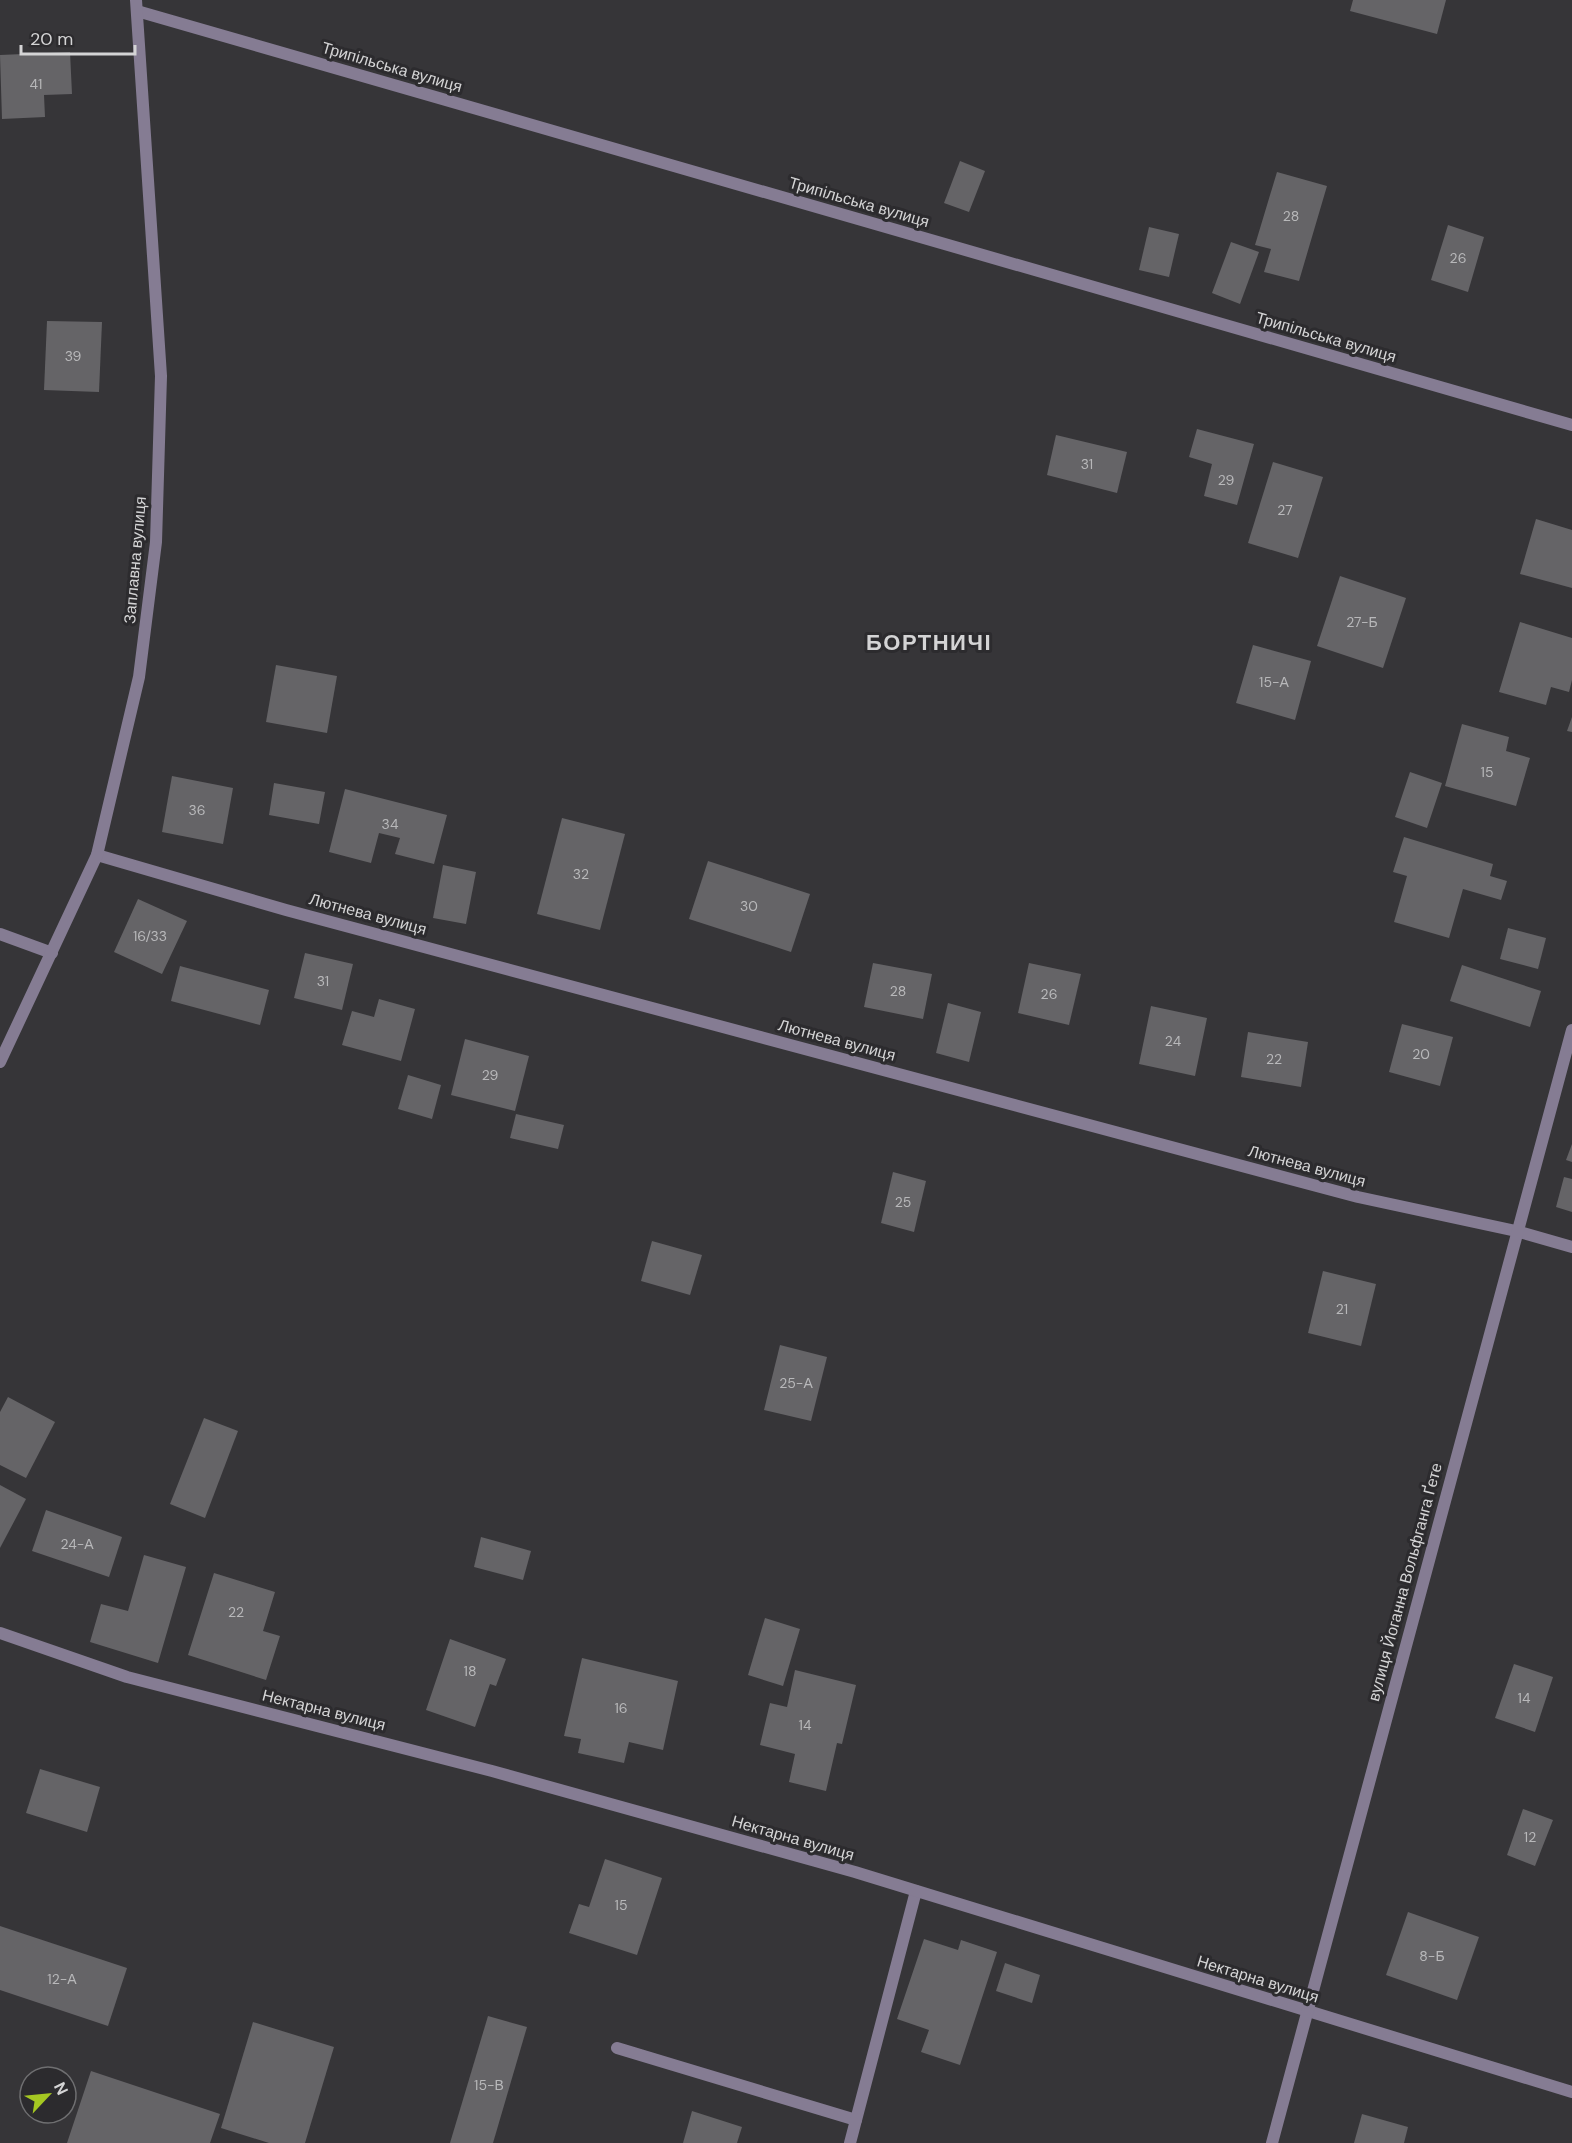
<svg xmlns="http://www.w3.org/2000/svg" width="1572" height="2143" font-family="'DM Sans',sans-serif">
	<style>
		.building { fill: #656467 }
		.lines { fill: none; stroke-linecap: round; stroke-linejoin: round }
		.lane { stroke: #857c93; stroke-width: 12 }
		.street { stroke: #857c93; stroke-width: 12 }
		.labels { text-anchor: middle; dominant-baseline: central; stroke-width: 6; stroke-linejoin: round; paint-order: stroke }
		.number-label { font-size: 14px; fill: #b8b8ba }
		.street-label { font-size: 16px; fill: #d4d4d5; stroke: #2c2b2e }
		.district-label { font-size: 22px; font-weight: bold; letter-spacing: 1.5px; fill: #d4d4d5; stroke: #2c2b2e }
	</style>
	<rect width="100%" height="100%" fill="#363538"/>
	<g class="building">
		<path d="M1353,0H1446L1437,34L1350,11Z"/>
		<path d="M70,52L72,94L44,95L45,117L2,119L0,55Z"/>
		<path d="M960,161L985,171L969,212L944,203Z"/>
		<path d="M1277,172L1327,186L1299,281L1264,272L1271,249L1255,245Z"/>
		<path d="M1448,225L1484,237L1468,292L1431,280Z"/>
		<path d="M1149,227L1179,234L1169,277L1139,270Z"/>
		<path d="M1231,242L1259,252L1240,304L1212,293Z"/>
		<path d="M47,321L102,322L99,392L44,390Z"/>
		<path d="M1197,429L1254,444L1237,505L1204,496L1212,464L1189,457Z"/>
		<path d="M1056,435L1127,452L1117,493L1047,475Z"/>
		<path d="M1273,462L1323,477L1298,558L1248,543Z"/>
		<path d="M1536,519L1572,530V588L1520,574Z"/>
		<path d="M1340,576L1406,598L1383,668L1317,646Z"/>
		<path d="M1520,622L1572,638V680L1569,692L1551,687L1546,705L1499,692Z"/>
		<path d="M1253,645L1311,661L1295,720L1236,703Z"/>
		<path d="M276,665L337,676L327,733L266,722Z"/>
		<path d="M1572,717V732L1567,731Z"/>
		<path d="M1462,724L1509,737L1506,751L1530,758L1516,806L1445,786Z"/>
		<path d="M1410,772L1442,783L1427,828L1395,817Z"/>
		<path d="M172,776L233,788L223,844L162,832Z"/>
		<path d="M274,783L325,792L319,824L269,815Z"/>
		<path d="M345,789L447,815L434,864L395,854L400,838L379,833L371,863L329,852Z"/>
		<path d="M562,818L625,834L600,930L537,914Z"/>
		<path d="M1404,837L1493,864L1490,876L1507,881L1501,900L1463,889L1449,938L1394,922L1407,876L1393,872Z"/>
		<path d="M708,861L810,894L791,952L689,919Z"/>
		<path d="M443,865L476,872L466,924L433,918Z"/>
		<path d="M138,899L187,921L162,974L114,952Z"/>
		<path d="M1508,928L1546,938L1538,969L1500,959Z"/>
		<path d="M305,953L353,964L342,1010L294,998Z"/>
		<path d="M873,963L932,974L923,1019L864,1007Z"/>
		<path d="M1029,963L1081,974L1069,1025L1018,1013Z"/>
		<path d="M1462,965L1541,991L1530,1027L1450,1001Z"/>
		<path d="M180,966L269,990L260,1025L171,1001Z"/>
		<path d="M379,999L415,1009L401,1061L342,1045L352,1011L374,1017Z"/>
		<path d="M948,1003L981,1012L969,1062L936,1053Z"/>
		<path d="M1151,1006L1207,1018L1195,1076L1139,1064Z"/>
		<path d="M1402,1024L1453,1037L1440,1086L1389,1072Z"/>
		<path d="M1248,1032L1308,1042L1301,1087L1241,1077Z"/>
		<path d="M465,1039L529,1056L515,1111L451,1095Z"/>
		<path d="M408,1075L441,1085L432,1119L398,1109Z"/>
		<path d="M516,1114L564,1125L558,1149L510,1138Z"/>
		<path d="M1572,1144V1162L1566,1160Z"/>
		<path d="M893,1172L926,1181L914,1232L881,1223Z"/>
		<path d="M1564,1177L1572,1179V1212L1556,1207Z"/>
		<path d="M652,1241L702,1255L690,1295L641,1281Z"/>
		<path d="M1323,1271L1376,1284L1361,1346L1308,1333Z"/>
		<path d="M780,1345L827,1357L811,1421L764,1410Z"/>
		<path d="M8,1397L55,1422L26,1478L0,1465V1412Z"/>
		<path d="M204,1418L238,1431L205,1518L170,1504Z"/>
		<path d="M0,1485L26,1499L0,1548Z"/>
		<path d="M46,1510L122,1537L109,1577L32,1551Z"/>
		<path d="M481,1537L531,1551L523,1580L474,1567Z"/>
		<path d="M144,1555L186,1567L158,1663L90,1642L101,1604L128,1611Z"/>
		<path d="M214,1573L275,1592L263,1631L280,1636L266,1680L188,1655Z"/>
		<path d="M765,1618L800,1629L783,1686L748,1675Z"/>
		<path d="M450,1639L506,1659L496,1686L490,1684L475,1727L426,1710Z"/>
		<path d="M582,1658L678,1681L663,1750L629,1742L624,1763L578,1753L581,1739L564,1736Z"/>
		<path d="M1514,1664L1553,1677L1535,1732L1495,1718Z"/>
		<path d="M795,1670L856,1685L842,1744L837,1743L826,1791L789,1782L795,1754L760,1745L770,1703L787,1707Z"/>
		<path d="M40,1769L100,1787L87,1832L26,1813Z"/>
		<path d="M1523,1809L1553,1820L1535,1866L1507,1855Z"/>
		<path d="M605,1859L662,1878L637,1955L569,1933L579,1904L589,1907Z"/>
		<path d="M1408,1912L1479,1937L1457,2000L1386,1975Z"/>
		<path d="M0,1926L127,1968L108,2026L0,1990Z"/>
		<path d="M924,1939L958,1950L961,1940L997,1952L960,2065L921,2052L929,2030L897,2019Z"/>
		<path d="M1005,1963L1040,1975L1032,2003L996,1991Z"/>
		<path d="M488,2016L527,2027L493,2143H450Z"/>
		<path d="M253,2022L334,2047L305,2143H269L221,2128Z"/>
		<path d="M91,2071L220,2114L210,2143H67Z"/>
		<path d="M692,2111L742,2127L737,2143H683Z"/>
		<path d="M1362,2114L1408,2127L1404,2143H1354Z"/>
	</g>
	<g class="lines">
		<g class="lane">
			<path d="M617,2048L856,2120"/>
			<path d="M850,2143L916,1891"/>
		</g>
		<g class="street">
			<path d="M137,11L1572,425"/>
			<path d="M97,855L286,910L1358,1197L1516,1231L1572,1247"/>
			<path d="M0,934L52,953"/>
			<path d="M0,1062L97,855L139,677L156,542L161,376L136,0"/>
			<path d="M0,1633L127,1677L492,1771L855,1872L1572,2092"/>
			<path d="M1272,2143L1572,1030"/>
		</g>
	</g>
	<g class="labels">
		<g class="number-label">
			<text x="36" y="84">41</text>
			<text x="1291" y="216">28</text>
			<text x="1458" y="258">26</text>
			<text x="73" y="356">39</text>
			<text x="1087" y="464">31</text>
			<text x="1226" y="480">29</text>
			<text x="1285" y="510">27</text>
			<text x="1362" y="622">27-Б</text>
			<text x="1274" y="682">15-А</text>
			<text x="1487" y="772">15</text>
			<text x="197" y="810">36</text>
			<text x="390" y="824">34</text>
			<text x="581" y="874">32</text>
			<text x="749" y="906">30</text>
			<text x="150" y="936">16/33</text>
			<text x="323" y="981">31</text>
			<text x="898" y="991">28</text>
			<text x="1049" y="994">26</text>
			<text x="1173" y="1041">24</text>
			<text x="1421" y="1054">20</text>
			<text x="1274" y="1059">22</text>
			<text x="490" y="1075">29</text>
			<text x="903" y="1202">25</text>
			<text x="1342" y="1309">21</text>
			<text x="796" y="1383">25-А</text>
			<text x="77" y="1544">24-А</text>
			<text x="236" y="1612">22</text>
			<text x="470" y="1671">18</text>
			<text x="1524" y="1698">14</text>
			<text x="621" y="1708">16</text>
			<text x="805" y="1725">14</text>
			<text x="1530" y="1837">12</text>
			<text x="621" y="1905">15</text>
			<text x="1432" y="1956">8-Б</text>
			<text x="62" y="1979">12-А</text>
			<text x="489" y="2085">15-В</text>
		</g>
		<g class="street-label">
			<text transform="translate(392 67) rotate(16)">Трипільська вулиця</text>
			<text transform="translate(859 202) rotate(16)">Трипільська вулиця</text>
			<text transform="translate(1326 337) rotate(16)">Трипільська вулиця</text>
			<text transform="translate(135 560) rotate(-85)">Заплавна вулиця</text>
			<text transform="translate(368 914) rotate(15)">Лютнева вулиця</text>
			<text transform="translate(837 1040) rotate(15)">Лютнева вулиця</text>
			<text transform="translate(1307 1166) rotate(15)">Лютнева вулиця</text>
			<text transform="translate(1405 1582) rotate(-75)">вулиця Йоганна Вольфганга Ґете</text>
			<text transform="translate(324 1710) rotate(14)">Нектарна вулиця</text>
			<text transform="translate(793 1838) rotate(16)">Нектарна вулиця</text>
			<text transform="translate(1258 1979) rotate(17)">Нектарна вулиця</text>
		</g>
		<g class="district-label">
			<text x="929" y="642">БОРТНИЧІ</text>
		</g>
	</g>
	<g transform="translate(48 2095) rotate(64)"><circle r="28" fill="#2c2b2e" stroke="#6f6f71" stroke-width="1.5"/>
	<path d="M0-4.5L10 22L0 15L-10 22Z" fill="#a5c822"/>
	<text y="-9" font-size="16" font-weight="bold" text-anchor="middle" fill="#d4d4d5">N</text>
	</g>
	<path d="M21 45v9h114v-9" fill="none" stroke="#d4d4d5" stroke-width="3"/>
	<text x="30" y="45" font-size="18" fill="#d4d4d5" stroke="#2c2b2e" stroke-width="4.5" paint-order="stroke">20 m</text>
</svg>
